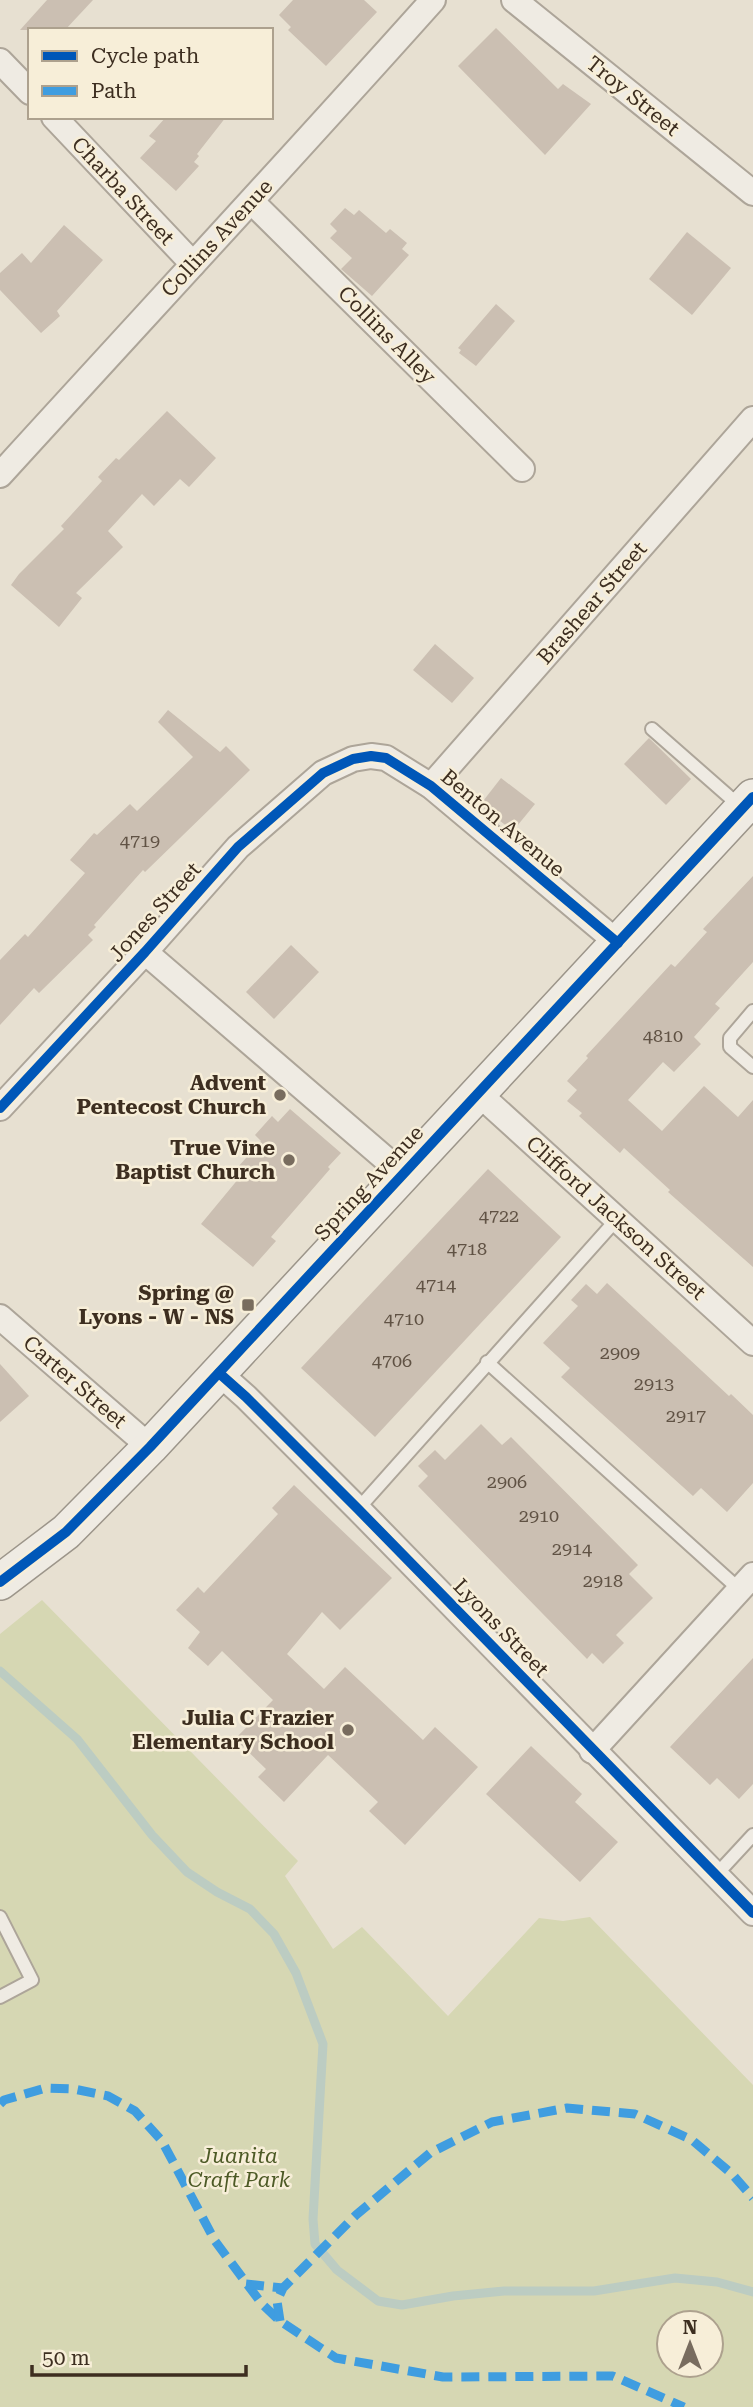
<svg xmlns="http://www.w3.org/2000/svg" width="753" height="2407" font-family="'Roboto Serif',serif">
	<style>
		.green { fill: #d6d7b3; fill-rule: evenodd }
		.lines { fill: none; stroke-linecap: round; stroke-linejoin: round }
		.stream { stroke: #bcccc2; stroke-width: 9 }
		.building { fill: #cbbfb2 }
		.lane-casing { stroke: #ada599; stroke-width: 16 }
		.street-casing { stroke: #ada599; stroke-width: 28 }
		.secondary-casing { stroke: #9c958a; stroke-width: 38 }
		.lane { stroke: #efebe3; stroke-width: 12 }
		.street { stroke: #efebe3; stroke-width: 24 }
		.secondary { stroke: #efebe3; stroke-width: 35 }
		.quiet { stroke: #3f9de0; stroke-width: 9; stroke-dasharray: 18 9; stroke-linecap: butt }
		.cycleway-casing { stroke: #f7eed8; stroke-width: 15 }
		.cycleway { stroke: #0057b8; stroke-width: 10 }
		.poi-dot { fill: #786c5e; stroke: #f7eed8; stroke-width: 2.5 }
		.labels { text-anchor: middle; dominant-baseline: central; stroke-width: 5; stroke-linejoin: round; paint-order: stroke }
		.number-label { font-size: 18px; fill: #605244 }
		.street-label { font-size: 21px; fill: #3d2e20; stroke: #f7eed8 }
		.poi-label { font-size: 21px; font-weight: bold; fill: #3d2e20; stroke: #f7eed8; text-anchor: end }
		.park-label { font-size: 21px; font-style: italic; fill: #4d5a26; stroke: #f7eed8 }
	</style>
	<rect width="100%" height="100%" fill="#e7e0d1"/>
	<path class="green" d="M42,1600L298,1861L285,1876L333,1949L362,1927L448,2016L539,1918L563,1921L590,1917L753,2085V2407H0V1634ZM669,2323H711V2365H669Z"/>
	<g class="lines">
		<path class="stream" d="M0,1671L77,1739L152,1835L187,1872L217,1892L250,1909L274,1934L296,1973L323,2044L313,2219L315,2244L337,2270L378,2301L402,2305L453,2296L504,2291H594L675,2278L717,2282L753,2292"/>
	</g>
	<g class="building">
		<path d="M47,0H93L65,30H20Z"/>
		<path d="M293,0H364L377,12L326,66L288,30L291,27L279,15Z"/>
		<path d="M496,28L558,89L563,84L591,104L545,155L458,66Z"/>
		<path d="M166,117H226L197,154L199,156L194,162L199,166L176,191L140,158L156,141L149,136Z"/>
		<path d="M345,208L354,215L359,210L386,233L390,229L407,243L402,249L409,255L372,296L341,269L352,258L330,238L337,231L330,224Z"/>
		<path d="M64,225L103,260L57,311L60,316L41,333L0,290V273L22,253L31,263Z"/>
		<path d="M687,232L731,268L692,315L649,279Z"/>
		<path d="M496,304L515,321L476,366L459,353L461,350L458,348Z"/>
		<path d="M167,411L216,458L189,487L180,479L154,506L142,494L108,531L123,547L76,593L82,598L59,627L11,585L19,574L64,529L61,526L102,481L98,477L116,458L119,460Z"/>
		<path d="M435,644L474,678L452,703L413,670Z"/>
		<path d="M168,710L220,752L226,746L250,770L145,872L143,870L94,925L96,927L88,935L93,940L39,993L34,988L0,1025V960L25,934L28,937L85,873L70,860L94,833L97,835L130,804L137,811L193,757L158,722Z"/>
		<path d="M649,738L691,779L666,805L624,764Z"/>
		<path d="M501,778L535,804L513,831L480,805Z"/>
		<path d="M753,876V962L715,1004L720,1008L694,1037L701,1044L674,1072L663,1062L628,1100L662,1131L704,1086L738,1117L753,1100V1267L668,1192L670,1190L624,1148L620,1153L579,1116L582,1113L567,1101L577,1090L567,1081L588,1058L586,1056L671,964L675,967L707,932L703,929Z"/>
		<path d="M291,945L319,972L274,1019L246,992Z"/>
		<path d="M290,1109L341,1153L328,1167L330,1169L271,1237L276,1241L253,1267L201,1224L244,1172L238,1167L261,1141L255,1135L272,1116L278,1122Z"/>
		<path d="M488,1169L561,1237L375,1437L301,1368Z"/>
		<path d="M607,1283L729,1396L731,1394L753,1415V1483L727,1512L701,1488L693,1496L561,1377L570,1368L543,1343L578,1306L571,1300L586,1284L597,1294Z"/>
		<path d="M0,1364L29,1396L0,1422Z"/>
		<path d="M481,1424L502,1445L511,1437L638,1565L629,1574L653,1598L616,1635L624,1643L603,1664L592,1653L587,1659L418,1486L428,1476L418,1466L435,1450L445,1460Z"/>
		<path d="M294,1485L392,1578L340,1630L322,1612L287,1654L324,1689L345,1667L423,1740L435,1727L478,1767L405,1845L369,1811L378,1802L328,1755L284,1802L258,1777L266,1769L235,1739L273,1700L222,1651L208,1666L188,1648L200,1632L176,1610L198,1587L204,1593L278,1514L272,1508Z"/>
		<path d="M753,1658V1784L739,1799L717,1778L710,1785L670,1747Z"/>
		<path d="M531,1746L582,1794L575,1802L618,1842L580,1882L486,1794Z"/>
	</g>
	<g class="lines">
		<g class="lane-casing">
			<g id="lane">
				<path d="M652,729L742,808"/>
				<path d="M753,1011L730,1038V1047L753,1067"/>
				<path d="M487,1362L740,1590"/>
				<path d="M358,1509L617,1219"/>
				<path d="M716,1875L753,1835"/>
				<path d="M0,1917L32,1980L0,1997"/>
			</g>
		</g>
		<g class="street-casing">
			<g id="street">
				<path d="M514,0L753,193"/>
				<path d="M0,61L30,92"/>
				<path d="M54,117L193,264"/>
				<path d="M252,202L522,469"/>
				<path d="M0,475C144,317 290,160 433,0"/>
				<path d="M431,786L753,419"/>
				<path d="M145,952L403,1174"/>
				<path d="M478,1093L753,1343"/>
				<path d="M0,1108L145,952L238,847L323,773L353,759L371,756L386,758L431,786L618,943"/>
				<path d="M0,1317L150,1447"/>
				<path d="M219,1373L246,1397L358,1509L753,1913"/>
				<path d="M592,1751L753,1575"/>
			</g>
		</g>
		<g class="secondary-casing">
			<path id="secondary" d="M0,1582L66,1532L150,1447L753,797"/>
		</g>
		<use href="#lane" class="lane"/>
		<use href="#street" class="street"/>
		<use href="#secondary" class="secondary"/>
		<g class="quiet">
			<path d="M0,2104L4,2100L46,2088L74,2089L108,2096L135,2111L162,2141L215,2241L262,2304L280,2321L336,2358L443,2377L613,2376L684,2407"/>
			<path d="M246,2284L283,2288"/>
			<path d="M280,2321L277,2301L283,2288L356,2215L430,2153L492,2122L567,2108L635,2114L692,2140L732,2174L753,2198"/>
		</g>
		<g class="cycleway-casing">
			<g id="cycleway">
				<path d="M0,1108L145,952L238,847L323,773L353,759L371,756L386,758L431,786L618,943"/>
				<path d="M219,1373L246,1397L358,1509L753,1913"/>
				<path d="M0,1582L66,1532L150,1447L753,797"/>
			</g>
		</g>
		<use href="#cycleway" class="cycleway"/>
	</g>
	<g class="poi-dot">
		<circle cx="280" cy="1095" r="7"/>
		<circle cx="289" cy="1160" r="7"/>
		<rect x="241" y="1298" width="14" height="14" rx="3.5"/>
		<circle cx="348" cy="1730" r="7"/>
	</g>
	<g class="labels">
		<g class="number-label">
			<text x="140" y="840">4719</text>
			<text x="663" y="1035">4810</text>
			<text x="499" y="1215">4722</text>
			<text x="467" y="1248">4718</text>
			<text x="436" y="1284">4714</text>
			<text x="404" y="1318">4710</text>
			<text x="620" y="1352">2909</text>
			<text x="392" y="1360">4706</text>
			<text x="654" y="1383">2913</text>
			<text x="686" y="1415">2917</text>
			<text x="507" y="1481">2906</text>
			<text x="539" y="1515">2910</text>
			<text x="572" y="1548">2914</text>
			<text x="603" y="1580">2918</text>
		</g>
		<g class="street-label">
			<text transform="translate(633 96) rotate(39)">Troy Street</text>
			<text transform="translate(123 191) rotate(47)">Charba Street</text>
			<text transform="translate(217 238) rotate(-47)">Collins Avenue</text>
			<text transform="translate(387 335) rotate(45)">Collins Alley</text>
			<text transform="translate(592 603) rotate(-49)">Brashear Street</text>
			<text transform="translate(503 823) rotate(40)">Benton Avenue</text>
			<text transform="translate(155 912) rotate(-48)">Jones Street</text>
			<text transform="translate(369 1183) rotate(-47)">Spring Avenue</text>
			<text transform="translate(616 1218) rotate(42)">Clifford Jackson Street</text>
			<text transform="translate(75 1382) rotate(41)">Carter Street</text>
			<text transform="translate(501 1628) rotate(46)">Lyons Street</text>
		</g>
		<g class="poi-label">
			<text x="266" y="1083">Advent<tspan x="266" dy="24">Pentecost Church</tspan></text>
			<text x="275" y="1148">True Vine<tspan x="275" dy="24">Baptist Church</tspan></text>
			<text x="234" y="1293">Spring @<tspan x="234" dy="24">Lyons - W - NS</tspan></text>
			<text x="334" y="1718">Julia C Frazier<tspan x="334" dy="24">Elementary School</tspan></text>
		</g>
		<g class="park-label">
			<text x="239" y="2156">Juanita<tspan x="239" dy="24">Craft Park</tspan></text>
		</g>
	</g>
	<rect x="28" y="28" width="245" height="91" fill="#f7eed8" stroke="#ada18e" stroke-width="2"/>
	<rect x="42" y="51" width="35" height="10" fill="#0057b8" stroke="#ada18e" stroke-width="2"/>
	<text x="91" y="63" font-size="21" fill="#3d2e20">Cycle path</text>
	<rect x="42" y="86" width="35" height="10" fill="#3f9de0" stroke="#ada18e" stroke-width="2"/>
	<text x="91" y="98" font-size="21" fill="#3d2e20">Path</text>
	<g transform="translate(690 2344)"><circle r="33" fill="#f7eed8" stroke="#ada18e" stroke-width="2"/>
	<path d="M0-5L12 26L0 18L-12 26Z" fill="#786c5e"/>
	<text y="-10" font-size="19" font-weight="bold" text-anchor="middle" fill="#3d2e20">N</text>
	</g>
	<path d="M32 2365v10h214v-10" fill="none" stroke="#3d2e20" stroke-width="3.5"/>
	<text x="42" y="2365" font-size="21" fill="#3d2e20" stroke="#f7eed8" stroke-width="5" paint-order="stroke">50 m</text>
</svg>
